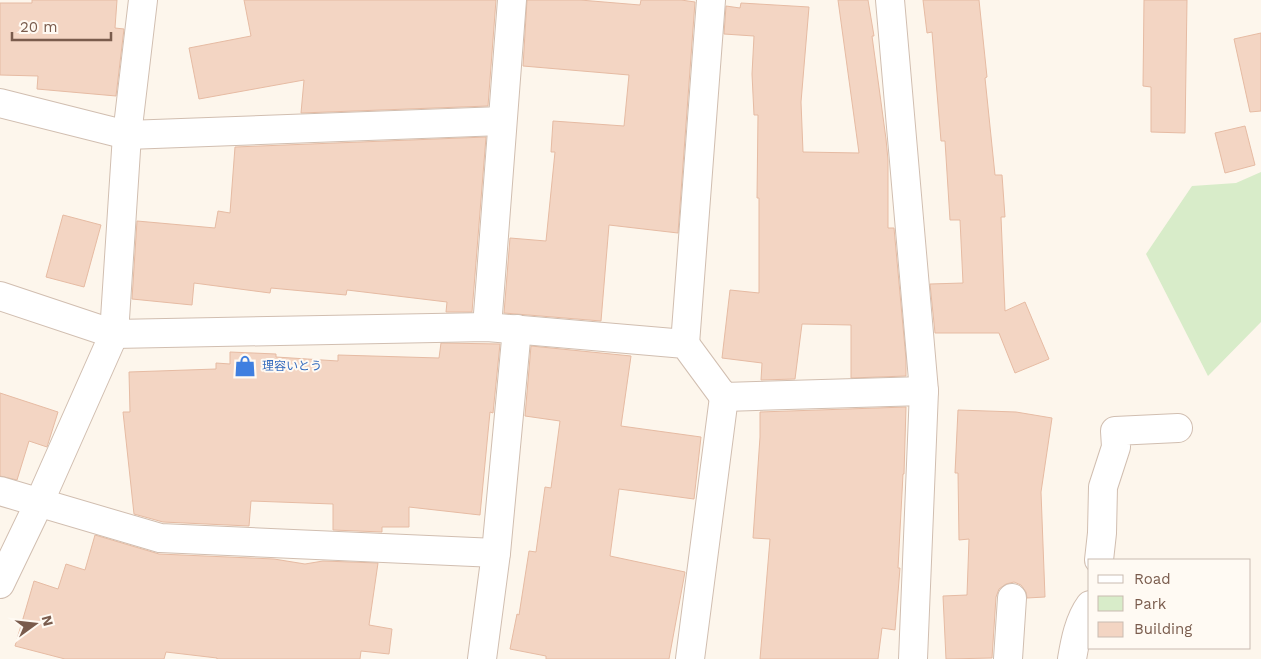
<svg xmlns="http://www.w3.org/2000/svg" width="1261" height="659" font-family="'Work Sans','Noto Sans JP',sans-serif">
	<style>
		.green { fill: #d8ecc9 }
		.building { fill: #f3d5c3; stroke: #e6bba3 }
		.lines { fill: none; stroke-linecap: round; stroke-linejoin: round }
		.street-casing { stroke: #d1beb0; stroke-width: 30 }
		.street { stroke: #fff; stroke-width: 28 }
		.labels { text-anchor: middle; dominant-baseline: central; stroke-width: 4; stroke-linejoin: round; paint-order: stroke }
		.shop-label { font-size: 12px; fill: #366cbe; stroke: #fffaf3; text-anchor: start }
	</style>
	<rect width="100%" height="100%" fill="#fdf6ec"/>
	<path class="green" d="M1261,172V322L1208,376L1146,254L1192,186L1236,183Z"/>
	<g class="building">
		<path d="M32,0H117L115,28L124,29L116,96L37,89L38,76L0,75V3H32Z"/>
		<path d="M244,0H496L488,106L301,113L304,80L199,99L189,48L251,36Z"/>
		<path d="M527,0H580L640,5L641,0H681L695,2L678,233L609,225L601,321L504,313L510,238L546,241L555,152H551L553,121L624,126L629,75L523,66Z"/>
		<path d="M838,0H868L874,36H872L886,139L888,160V228H894L906,359V376L851,378V325L802,324L795,379L761,380L762,363L722,358L730,290L759,293V198H757L758,115H754L752,74L754,36L724,34L726,6L740,8L741,3L809,7L801,102L803,152L859,153Z"/>
		<path d="M923,0H979L987,77L985,78L995,175H1002L1005,217H1001L1005,311L1025,302L1049,359L1015,373L999,333H935L930,284L963,283L960,220H950L945,141H941L932,32L927,33Z"/>
		<path d="M1144,0H1187L1185,133L1151,132V87L1143,86Z"/>
		<path d="M1261,33V111L1250,112L1234,39Z"/>
		<path d="M1245,126L1255,165L1225,173L1215,133Z"/>
		<path d="M486,137L472,312H446L447,302L347,290L346,295L271,288L270,293L194,283L192,305L132,299L137,221L215,228L218,211L230,213L235,147Z"/>
		<path d="M63,215L101,225L84,287L46,277Z"/>
		<path d="M441,343L500,344L493,413L490,412L480,515L409,507V527H382V532L333,530V504L251,501L249,526L163,522L134,514L123,412H130L129,372L216,369V363L230,364V352L276,354V357L338,361V355L439,358Z"/>
		<path d="M531,346L631,356L621,426L701,437L694,499L619,489L610,556L685,572L669,659H546V656L510,649L517,614L519,615L529,551L536,552L545,487L551,488L560,421L525,416Z"/>
		<path d="M0,393L58,412L47,447L29,441L17,480L0,476Z"/>
		<path d="M906,407L904,474H903L898,568H900L895,630L882,628L878,659H760L770,539L753,538L760,437V412Z"/>
		<path d="M958,410L1016,412L1052,418L1041,492L1045,597L1027,598L1026,592L1021,585L1014,582L1006,584L999,589L996,597L992,658L946,659L943,596L967,595L969,539L959,540L958,473H955Z"/>
		<path d="M95,535L159,554L274,559L305,564L323,561L378,563L369,625L392,629L389,654L361,651L360,659H217V658L166,652L164,659H65L15,646L34,581L58,589L66,564L85,570Z"/>
	</g>
	<g class="lines">
		<g class="street-casing">
			<g id="street">
				<path d="M890,0L924,391L913,659"/>
				<path d="M0,103L127,135L502,121"/>
				<path d="M0,296L114,334L487,327L685,344L724,397L924,391"/>
				<path d="M487,327L512,0"/>
				<path d="M685,344L711,0"/>
				<path d="M0,491L160,538L496,553"/>
				<path d="M1099,560L1102,533L1103,487L1116,447L1115,431L1178,428"/>
				<path d="M0,584L39,503L114,334L127,135L143,0"/>
				<path d="M482,659L496,553L517,329"/>
				<path d="M690,659L724,397"/>
				<path d="M1008,659L1012,598"/>
				<path d="M1072,659C1075,641 1079,620 1090,605"/>
			</g>
		</g>
		<use href="#street" class="street"/>
	</g>
	<defs>
		<g id="shop-bare" transform="scale(1.725)"><path d="M-5-2.5h2.3a2.7 3.5 0 0 1 5.4 0H5L5.5 6h-11ZM-1.5-2.5h3a1.5 2.3 0 0 0-3 0Z" fill="#3f7fe0" stroke="#fffaf3" stroke-width="2.5" paint-order="stroke"/></g>
	</defs>
	<g fill-rule="evenodd">
		<use href="#shop-bare" x="245" y="366"/>
	</g>
	<g class="labels">
		<g class="shop-label">
			<text x="262" y="366">理容いとう</text>
		</g>
	</g>
	<rect x="1088" y="559" width="162" height="90" fill="#fffaf3" stroke="#cabbb1"/>
	<rect x="1098" y="575" width="25" height="8" fill="#ffffff" stroke="#cabbb1"/>
	<text x="1134" y="584" font-size="15" fill="#7a5c4d">Road</text>
	<rect x="1098" y="596" width="25" height="15" fill="#d8ecc9" stroke="#cabbb1"/>
	<text x="1134" y="609" font-size="15" fill="#7a5c4d">Park</text>
	<rect x="1098" y="622" width="25" height="15" fill="#f3d5c3" stroke="#cabbb1"/>
	<text x="1134" y="634" font-size="15" fill="#7a5c4d">Building</text>
	<g transform="translate(35 624) rotate(75)" stroke="#fffaf3" stroke-width="4" paint-order="stroke">
	<path d="M0-4L9 19L0 12L-9 19Z" fill="#7a5c4d"/>
	<text y="-8" font-size="14" font-weight="bold" text-anchor="middle" fill="#7a5c4d">N</text>
	</g>
	<path d="M12 32v8h99v-8" fill="none" stroke="#7a5c4d" stroke-width="2.5"/>
	<text x="20" y="32" font-size="15" fill="#7a5c4d" stroke="#fffaf3" stroke-width="4" paint-order="stroke">20 m</text>
</svg>
